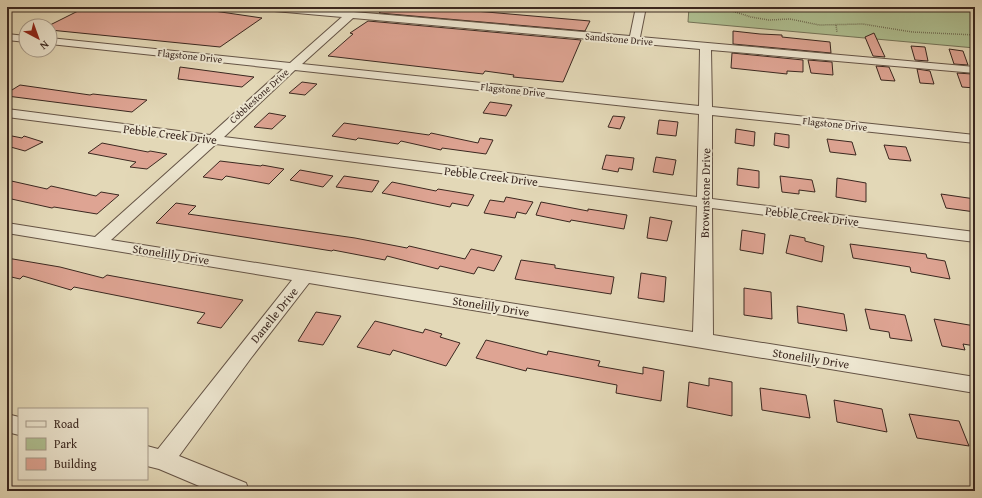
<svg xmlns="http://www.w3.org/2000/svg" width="982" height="498" font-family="'Gentium Book Plus',serif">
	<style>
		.green { fill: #afc092; stroke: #757459 }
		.building { fill: #dea493; stroke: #3b2820 }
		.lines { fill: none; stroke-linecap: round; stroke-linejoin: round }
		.minor-casing { stroke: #655446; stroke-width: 2 }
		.path { stroke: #3b2820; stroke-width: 1.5; stroke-dasharray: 0.5 1.5; stroke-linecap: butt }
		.minor { fill: #ede6d0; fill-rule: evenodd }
		.labels { text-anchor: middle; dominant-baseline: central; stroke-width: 4; stroke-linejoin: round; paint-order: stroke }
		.far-street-label { font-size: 10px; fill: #3b2820; stroke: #ede6d0 }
		.street-label { font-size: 12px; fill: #3b2820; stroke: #ede6d0 }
	</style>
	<rect width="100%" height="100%" fill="#e3d8b7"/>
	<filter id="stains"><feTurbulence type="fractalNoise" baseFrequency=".005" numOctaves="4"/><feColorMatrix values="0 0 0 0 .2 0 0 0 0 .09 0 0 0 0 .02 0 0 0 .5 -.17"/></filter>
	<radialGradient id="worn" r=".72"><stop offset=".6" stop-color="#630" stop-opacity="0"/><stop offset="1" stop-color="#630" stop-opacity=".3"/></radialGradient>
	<path class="green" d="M689,7H975V48L688,22Z"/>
	<g class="building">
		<path d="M86,7H163L214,11L262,18L220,47L50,30V26H48Z"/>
		<path d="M387,7H429L590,21L585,31L379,13Z"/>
		<path d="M368,21L581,40L563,82L513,77L514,75L485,71L483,74L328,56L353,34L350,33Z"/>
		<path d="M733,31L760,34L782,35V37L830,42L831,53L733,44Z"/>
		<path d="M874,33L885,57L873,56L865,37Z"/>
		<path d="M911,46L925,47L928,61L915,60Z"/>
		<path d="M949,49L963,51L968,65L954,64Z"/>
		<path d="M732,53L803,60V72L787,71V74L731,68Z"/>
		<path d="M808,60L832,62L833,75L811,73Z"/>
		<path d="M876,66L889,67L895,81L881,80Z"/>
		<path d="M180,67L254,77L242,87L178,79Z"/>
		<path d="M917,69L930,71L934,84L920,83Z"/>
		<path d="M957,73L972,74L975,82V88L962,87Z"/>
		<path d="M302,82L317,84L305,95L289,93Z"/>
		<path d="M20,85L90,95L93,94L147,100L132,112L7,96V93Z"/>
		<path d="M490,102L512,105L506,116L483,113Z"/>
		<path d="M269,113L286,116L272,129L254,127Z"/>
		<path d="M613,116L625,117L620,129L608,127Z"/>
		<path d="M659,120L678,122L676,136L657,134Z"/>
		<path d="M344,123L429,135L431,133L478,143L480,138L493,140L486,154L442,148L441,150L401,141L398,144L358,138L356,140L332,136Z"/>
		<path d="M736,129L755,132L754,146L735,143Z"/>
		<path d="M775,133L789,135V148L774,145Z"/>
		<path d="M7,135L22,138L24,136L43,142L25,151L7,146Z"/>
		<path d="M827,139L852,142L856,155L830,152Z"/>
		<path d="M102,143L148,152L150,151L167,154L147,169L130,167L136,162L88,153Z"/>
		<path d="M884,145L906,147L911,161L889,159Z"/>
		<path d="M606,155L634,158L632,170L619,168L618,172L602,169Z"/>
		<path d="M656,157L676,160L673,175L653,172Z"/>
		<path d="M220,161L261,166L262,165L284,169L269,184L226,176L222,180L203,177Z"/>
		<path d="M738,168L759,171V188L737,185Z"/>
		<path d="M300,170L333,176L323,187L290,180Z"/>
		<path d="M344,176L379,181L372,192L336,187Z"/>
		<path d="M780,176L812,180L815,192L799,190V194L782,192Z"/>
		<path d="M837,178L866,183V202L836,197Z"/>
		<path d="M7,180L47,189L51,186L96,196L101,192L119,195L97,214L54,207L52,208L7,198Z"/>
		<path d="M392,182L436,191L438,189L474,195L468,206L452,203L450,207L382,193Z"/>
		<path d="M941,194L975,199V212L946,208Z"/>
		<path d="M506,197L533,202L526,214L517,212L515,218L484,213L490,200L504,202Z"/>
		<path d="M541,202L588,211V209L627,215L624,229L571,220L570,222L536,215Z"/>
		<path d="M176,203L196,206L188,214L355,238L407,248L409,246L465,259L471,249L502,256L494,271L478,267L474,274L440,266L438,269L387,256L385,260L333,250L332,251L156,223Z"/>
		<path d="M650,217L672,221L667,241L647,238Z"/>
		<path d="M742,230L765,234L763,254L740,250Z"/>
		<path d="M790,235L805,238V241L824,246L822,262L786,253Z"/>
		<path d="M850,244L926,254L927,258L945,261L950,279L911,272L910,267L853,258Z"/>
		<path d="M7,258L60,267L103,278L107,275L243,300L221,328L197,323L205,313L74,287L71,290L23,276L20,279L7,276Z"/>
		<path d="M521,260L555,265V268L614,277L611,294L515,279Z"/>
		<path d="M641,273L666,277L664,302L638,298Z"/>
		<path d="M744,288L771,292L772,319L744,315Z"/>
		<path d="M797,306L844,314L847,331L798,323Z"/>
		<path d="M865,309L905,315L912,341L890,338L889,332L870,329Z"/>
		<path d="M316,312L341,316L323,345L298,341Z"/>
		<path d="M934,319L975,326V346L963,344L965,350L942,346Z"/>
		<path d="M375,321L423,333L425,329L442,334L440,337L460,343L446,366L393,350L390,355L357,347Z"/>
		<path d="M486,340L547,355L548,351L600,361L598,366L643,374V367L664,371L661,401L616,393L617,385L527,368L526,371L476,358Z"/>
		<path d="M709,378L732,382V416L687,407L689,382L709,386Z"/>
		<path d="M760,388L806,395L810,418L762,410Z"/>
		<path d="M834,400L882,409L887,432L837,422Z"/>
		<path d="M909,414L959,421L969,446L917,438Z"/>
	</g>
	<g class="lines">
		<g class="minor-casing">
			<g id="minor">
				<path d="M258,7H296L630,36L636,7H646L640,37L975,67V73L711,50L712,107L975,135V143L712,115V199L975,232V242L712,208L713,335L975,377V393L309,283L251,358L179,456L246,483L249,491H211L159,469L147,466V446L158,449L292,280L7,233V223L95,237L201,142L7,117V109L210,135L283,69L50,44V38L290,63L342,17L263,10ZM353,18L700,49L699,106L302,64ZM295,70L699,114L697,197L224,137ZM216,144L697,206L693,332L111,240Z"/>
				<path d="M7,34L26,36V42L7,40Z"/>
				<path d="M7,414L19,417V435L7,432Z"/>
			</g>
		</g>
		<g class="path">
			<path d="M730,7L732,11L751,17L769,20L790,19L819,25L863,24L912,32L975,35"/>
			<path d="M836,25L837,32"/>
		</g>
		<use href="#minor" class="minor"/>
	</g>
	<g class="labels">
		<g class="far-street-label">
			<text transform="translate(619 39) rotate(5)">Sandstone Drive</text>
			<text transform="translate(190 56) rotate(6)">Flagstone Drive</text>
			<text transform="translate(513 90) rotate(6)">Flagstone Drive</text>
			<text transform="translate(259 96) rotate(-42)">Cobblestone Drive</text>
			<text transform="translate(835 124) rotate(6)">Flagstone Drive</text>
		</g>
		<g class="street-label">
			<text transform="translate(170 134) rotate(7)">Pebble Creek Drive</text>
			<text transform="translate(491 176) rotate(7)">Pebble Creek Drive</text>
			<text transform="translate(705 193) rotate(-89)">Brownstone Drive</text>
			<text transform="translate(812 216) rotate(7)">Pebble Creek Drive</text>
			<text transform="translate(171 254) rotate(9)">Stonelilly Drive</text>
			<text transform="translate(491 306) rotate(9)">Stonelilly Drive</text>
			<text transform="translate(274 315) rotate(-51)">Danelle Drive</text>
			<text transform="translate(811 358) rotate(9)">Stonelilly Drive</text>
		</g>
	</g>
	<rect width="982" height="498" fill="none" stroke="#e3d8b7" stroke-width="24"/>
	<rect x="8" y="8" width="966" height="482" fill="none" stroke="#3b2820" stroke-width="2"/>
	<rect x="12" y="12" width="958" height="474" fill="none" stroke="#3b2820"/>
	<rect x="18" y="408" width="130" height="72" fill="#ede6d0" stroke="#a69a8a"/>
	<rect x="26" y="421" width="20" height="6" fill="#ede6d0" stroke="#a69a8a"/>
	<text x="54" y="428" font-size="12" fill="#3b2820">Road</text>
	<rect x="26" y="438" width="20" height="12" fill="#afc092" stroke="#a69a8a"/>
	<text x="54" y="448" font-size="12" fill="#3b2820">Park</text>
	<rect x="26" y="458" width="20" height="12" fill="#dea493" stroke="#a69a8a"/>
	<text x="54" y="468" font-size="12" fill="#3b2820">Building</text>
	<g transform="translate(38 38) rotate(139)"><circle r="19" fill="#ede6d0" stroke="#a69a8a"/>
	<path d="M0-3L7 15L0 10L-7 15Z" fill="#8f2418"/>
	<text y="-6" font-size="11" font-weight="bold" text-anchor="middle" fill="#3b2820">N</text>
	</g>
	<rect width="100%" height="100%" filter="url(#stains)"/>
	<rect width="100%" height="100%" fill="url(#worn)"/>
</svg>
